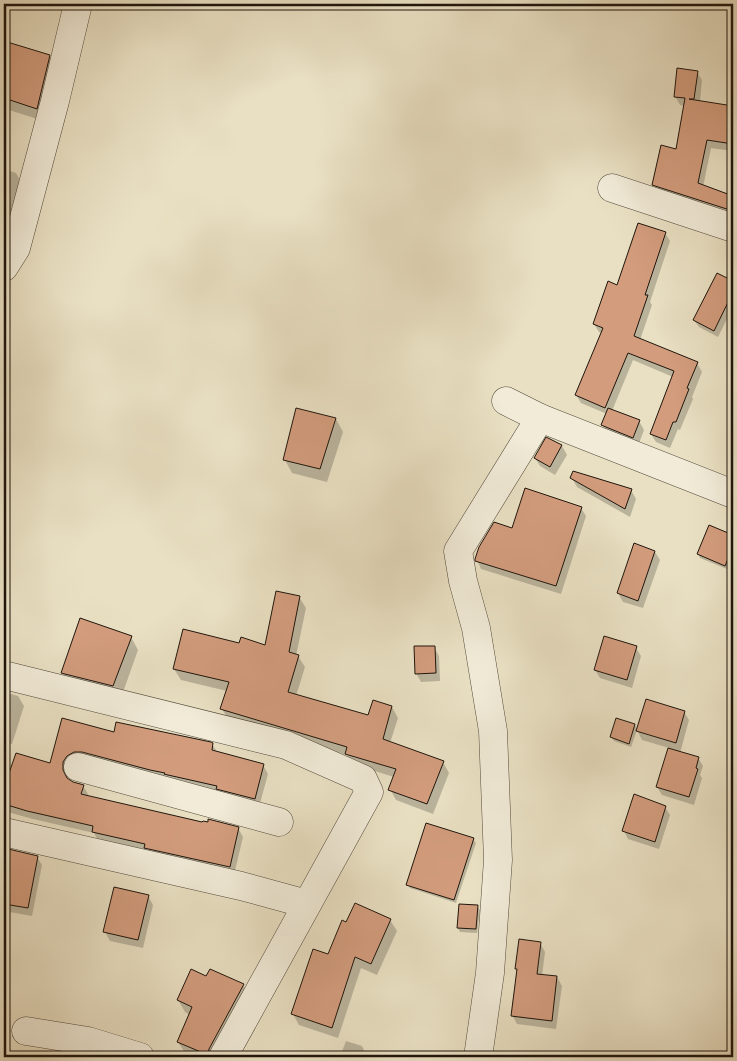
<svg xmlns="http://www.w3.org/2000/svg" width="737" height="1061" font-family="'EB Garamond',serif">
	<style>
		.shadow { fill: #0003 }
		.building { fill: #d29c7d; stroke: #1e150c }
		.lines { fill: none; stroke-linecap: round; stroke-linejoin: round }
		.minor-casing { stroke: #51483a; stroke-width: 29 }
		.minor { stroke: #f1ebd8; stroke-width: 28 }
	</style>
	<rect width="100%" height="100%" fill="#e9e0c3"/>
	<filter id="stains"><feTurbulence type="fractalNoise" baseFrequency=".004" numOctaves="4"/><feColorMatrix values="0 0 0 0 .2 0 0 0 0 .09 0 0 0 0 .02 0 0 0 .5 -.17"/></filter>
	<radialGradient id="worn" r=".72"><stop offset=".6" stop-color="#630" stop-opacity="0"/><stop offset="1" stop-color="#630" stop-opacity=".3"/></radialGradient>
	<g class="shadow">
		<path d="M4,42L49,56L56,69L44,121L9,110L4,101Z"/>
		<path d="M697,72L702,80L700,102L733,108V151L711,148L703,187L733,197V218L659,193L654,185L677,150L685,106L680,105L675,96Z"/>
		<path d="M4,169L16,173L21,182L8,226L4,225Z"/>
		<path d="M665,233L670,241L650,302L652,305L640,340L697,363L702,372L692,397L693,399L680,430L678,429L670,448L656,442L651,434L673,377L633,360L612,411L639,421L644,430L638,446L608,434L603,425L607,414L581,403L576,395L602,333L599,332L594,324L618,286Z"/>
		<path d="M717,275L733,283V307L718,337L699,327L694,320Z"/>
		<path d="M336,419L343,432L327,482L292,473L285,460Z"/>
		<path d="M547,439L562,446L567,455L555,475L540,466L535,458Z"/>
		<path d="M572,478L631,490L636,499L630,517L577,487Z"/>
		<path d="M581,508L586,516L561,594L481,569L477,560L513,530Z"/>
		<path d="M710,526L733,536V555L727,569L700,558L698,554Z"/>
		<path d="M655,552L660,560L643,608L623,602L618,593Z"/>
		<path d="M299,597L306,608L296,656H298L305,667L296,696L369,717L392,707L398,718L390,743L443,762L449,773L433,814L396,800L390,789L394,777L352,764L347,755L228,719L222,709L227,691L181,680L174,669L240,644L266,646Z"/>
		<path d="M131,637L138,650L121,698L69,686L62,673Z"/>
		<path d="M434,647L439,656L440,681L421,682L416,673Z"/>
		<path d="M636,648L641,656L632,688L600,678L595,670Z"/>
		<path d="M4,692L18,696L24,706L12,744L4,742Z"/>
		<path d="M684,712L689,720L680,753L698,758L703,766L700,775L702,778L694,805L662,795L657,787L669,748L642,740L637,730L631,747L614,741L611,737L635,725L638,731Z"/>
		<path d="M63,720L115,733L212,744L218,753L263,765L268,774L259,807L67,772V780L73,783L83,786L88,794L87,797L203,824L208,823L238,828L243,837L234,875L98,841L94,833L33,819L4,811V776L9,778L51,765Z"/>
		<path d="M665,807L670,815L659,849L628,839L624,831Z"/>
		<path d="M473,839L476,843L456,903L410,888L407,884Z"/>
		<path d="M4,849L37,857L42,865L32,916L4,911Z"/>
		<path d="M148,896L153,905L143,948L110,941L105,932Z"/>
		<path d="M356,905L390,920L397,931L377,975L361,968L338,1038L299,1025L293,1014L347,924Z"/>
		<path d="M477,906L480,910L477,933L460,932L458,928Z"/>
		<path d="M540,943L545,952L542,976L557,977L562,986L556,1029L517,1024L512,1015L518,971L517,969Z"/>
		<path d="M207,978L243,985L250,997L218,1057H194L185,1053L178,1042L190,1015L185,1012L178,1000Z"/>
		<path d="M346,1041L362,1046L364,1050L362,1057H340Z"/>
	</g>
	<g class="building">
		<path d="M4,41L50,55L37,109L4,98Z"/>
		<path d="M677,68L698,71L694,99H689L733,106V144L707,140L698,183L733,196V211L652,185L661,145L676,149L685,98L674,97Z"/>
		<path d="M638,223L666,232L645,295H648L634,336L698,362L687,388L689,389L676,422H673L666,440L650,434L674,371L628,353L605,408L575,395L603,328L593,324L608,281L617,285Z"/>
		<path d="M717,273L733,281V292L714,331L693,320Z"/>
		<path d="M296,408L336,418L320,469L283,460Z"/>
		<path d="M608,408L640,420L633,438L601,425Z"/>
		<path d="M546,437L562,445L550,467L534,458Z"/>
		<path d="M573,471L632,489L625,509L570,478Z"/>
		<path d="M525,488L582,507L556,586L475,561V559L479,547L494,522L512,528Z"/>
		<path d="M709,525L733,535V547L725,566L697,554Z"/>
		<path d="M634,543L655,551L638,601L617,593Z"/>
		<path d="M276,591L300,596L289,652L299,655L288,692L368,715L373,700L392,706L383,739L444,761L427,804L388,790L396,769L345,754L347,747L220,709L229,682L173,669L183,629L239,643L241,637L265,645Z"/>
		<path d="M80,618L132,636L113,686L61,673Z"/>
		<path d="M604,636L637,646L627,680L594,670Z"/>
		<path d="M414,646H435L436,673L415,674Z"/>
		<path d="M646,699L685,711L676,743L636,731Z"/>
		<path d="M62,718L114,732L116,722L211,742L213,743L212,750L264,764L255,799L216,789L217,786L168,775L164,774L165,773L150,770L82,752H74L67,756L63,762V770L67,778L73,782L84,785L81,794L202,822L203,821L208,822V819L239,827L230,867L144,848L145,844L92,832L93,826L27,811L4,804V775L8,776L16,753L50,763Z"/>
		<path d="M616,718L635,724L629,744L610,737Z"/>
		<path d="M668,748L699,757L696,768L698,769L689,797L656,787Z"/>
		<path d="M634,794L666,806L655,842L622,831Z"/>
		<path d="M426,823L474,838L454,900L406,885Z"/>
		<path d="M4,848L38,856L28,908L4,904Z"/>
		<path d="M114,887L149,895L138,940L103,932Z"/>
		<path d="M355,903L391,919L371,964L355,957L332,1028L291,1014L313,949L328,954L342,920L346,922Z"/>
		<path d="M459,904L478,905L476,929L457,928Z"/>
		<path d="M519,939L541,942L537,974L557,976L552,1021L511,1016L517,969H515Z"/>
		<path d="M191,969L206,976L210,969L244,984L209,1049L208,1055L177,1042L192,1007L177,1000Z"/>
	</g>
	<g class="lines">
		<g class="minor-casing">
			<g id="minor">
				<path d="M612,188L733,228"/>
				<path d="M4,267L16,248L55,101L78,4"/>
				<path d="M506,401L540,418L733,494"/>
				<path d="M4,675L286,745L363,779L369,792L223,1057"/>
				<path d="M78,767L279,822"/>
				<path d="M4,832L241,886L307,904"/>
				<path d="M26,1031L88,1041L140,1057"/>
				<path d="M478,1057L490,973L498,860L493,731L476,628L463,581L458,551L540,418"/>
			</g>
		</g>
		<use href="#minor" class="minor"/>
	</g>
	<rect width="737" height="1061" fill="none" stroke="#e9e0c3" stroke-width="20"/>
	<rect x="5" y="5" width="727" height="1051" fill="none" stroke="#1e150c" stroke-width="2.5"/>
	<rect x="10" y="10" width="717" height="1041" fill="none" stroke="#1e150c"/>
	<rect width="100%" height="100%" filter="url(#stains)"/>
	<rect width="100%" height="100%" fill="url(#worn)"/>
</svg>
